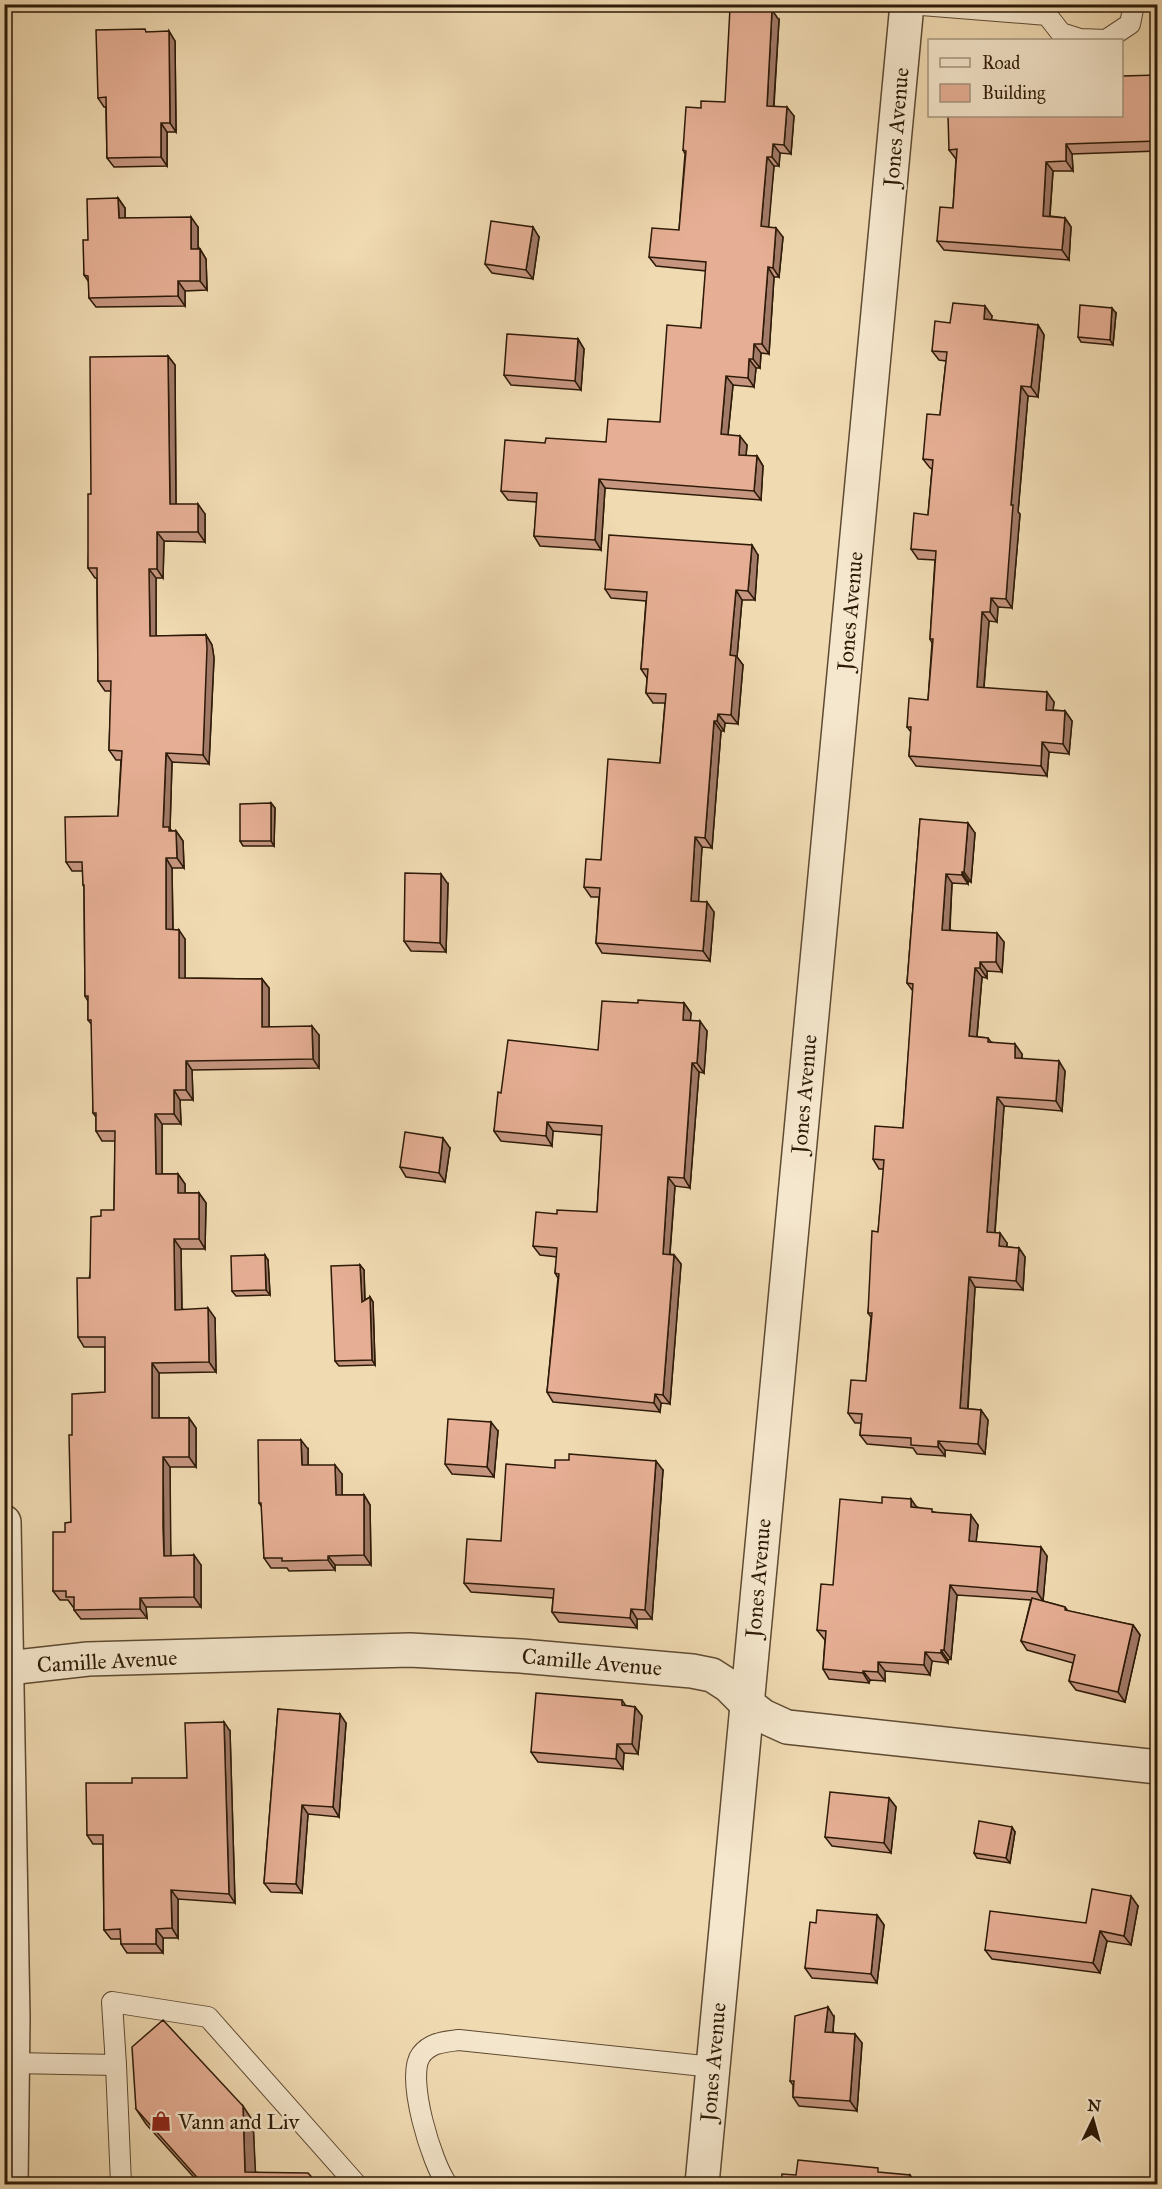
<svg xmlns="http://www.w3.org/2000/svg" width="1162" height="2189" font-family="'IM FELL Great Primer',serif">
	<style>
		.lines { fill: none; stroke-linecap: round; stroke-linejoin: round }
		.service-casing { stroke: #5e4a32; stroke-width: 22 }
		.minor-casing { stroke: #5e4a32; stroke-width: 36 }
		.service { stroke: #f5e7cd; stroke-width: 20 }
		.minor { stroke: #f5e7cd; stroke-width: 33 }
		.wall { fill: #c69680; stroke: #2d1a07; stroke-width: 1.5 }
		.shaded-wall { fill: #a17a68; stroke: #2d1a07; stroke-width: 1.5 }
		.building { fill: #e6af95; stroke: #2d1a07; stroke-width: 1.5 }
		.labels { text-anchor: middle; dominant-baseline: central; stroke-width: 5; stroke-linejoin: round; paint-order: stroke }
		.street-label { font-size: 22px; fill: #2d1a07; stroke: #f5e7cd }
		.poi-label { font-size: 22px; fill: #2d1a07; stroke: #f5e7cd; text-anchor: start }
	</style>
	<rect width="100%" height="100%" fill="#f0dab2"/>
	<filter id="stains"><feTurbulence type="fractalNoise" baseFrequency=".00333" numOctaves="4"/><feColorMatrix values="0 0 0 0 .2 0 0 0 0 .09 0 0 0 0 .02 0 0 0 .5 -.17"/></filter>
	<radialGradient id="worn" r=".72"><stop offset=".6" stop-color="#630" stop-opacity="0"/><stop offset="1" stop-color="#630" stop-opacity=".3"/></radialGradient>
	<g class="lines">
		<g class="service-casing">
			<g id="service">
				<path d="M909,4L1047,15L1061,33L1080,39L1106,40L1130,24L1134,4"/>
				<path d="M12,2063L116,2065L112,2002L208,2017L356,2184"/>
				<path d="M116,2065L121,2184"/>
				<path d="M447,2184C432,2164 405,2077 421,2055C431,2042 445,2042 459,2040L713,2067"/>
			</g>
		</g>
		<g class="minor-casing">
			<g id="minor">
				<path d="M4,1522L13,2018L11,2184"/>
				<path d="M8,1668L88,1659L410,1650L521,1656L692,1671L712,1675L729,1686L746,1703L763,1716L787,1727L1158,1767"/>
				<path d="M702,2184L907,4"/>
			</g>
		</g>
		<use href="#service" class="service"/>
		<use href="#minor" class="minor"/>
	</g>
	<g class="wall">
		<path d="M779,20L774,106L794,116L791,154L780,153L779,166H774L768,227L783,237L779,277H774L769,354L761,353L760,368H756L754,387L733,385L728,435L747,445L746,456H757L763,466L761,500L605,488L601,550L540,546L534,536L537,502L508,500L501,491L545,443L606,442L660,422L701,328L706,271L656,266L649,257L679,230L685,154L683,150L701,108L725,102Z"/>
		<path d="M148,32L175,41L176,132H167V166L114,167L107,158L106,107H104L98,98Z"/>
		<path d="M1158,75V151L1072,154L1073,171H1053L1050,216L1065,218L1071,227L1069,260L944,250L937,241L953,208L956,159L949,150L1122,116Z"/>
		<path d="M118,198L125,208V218L198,227V249H200L206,259L207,290L185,291V306L96,307L89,298V282L84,275L88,240Z"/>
		<path d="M539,237L533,279L492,273L485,264Z"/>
		<path d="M1116,313L1113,345L1081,342L1078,337Z"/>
		<path d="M992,316L991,320L1038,325L1044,335L1038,397L1028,396L1018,512L1020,514L1012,608L998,607L997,622L989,621L984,688L1054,702L1053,710L1065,711L1072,721L1069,754L1049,752L1047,776L916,766L909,756L911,732L907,727L928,700L932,643L930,639L935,560L918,559L911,549L928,515L932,469L930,468L923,459L940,415L946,361L939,360L932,351L950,323Z"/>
		<path d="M578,339L584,349L581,390L511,385L504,375Z"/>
		<path d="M168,356L175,365L176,504L205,514V542L164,541L163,578H156V636L206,635L212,645L214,658L209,764L172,762L170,829L172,831H176L183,841L184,868H172L173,929L185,939V978L262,979L269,988V1027L319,1035V1068L192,1070L193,1100H180L181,1124H162V1174H178L185,1184V1193H199L206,1203L205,1249H181L182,1309L215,1318L216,1372L159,1373V1418H189L196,1428V1467H170V1536L171,1556L201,1565V1607H146L147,1618L81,1619L74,1610V1607H73L68,1600H60L53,1591L65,1532L71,1522L72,1435L105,1392V1347H84L78,1337L101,1216L114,1210L115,1141H102L96,1131V1117L93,1113L92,1025L88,1020V1001L85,996L84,887L83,885V871H72L66,862L118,816L121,760H116L109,750L111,691H105L98,681L97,578H95L88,568L91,494Z"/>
		<path d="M758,555L755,600H742L737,657L743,665L738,724L725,723L724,731H721L712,848L702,847L698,901L714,912L710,961L602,953L596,943L599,897H591L584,887L660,763L665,703H653L646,693L647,678L641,669L646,601L611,598L605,589Z"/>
		<path d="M271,803L275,808L274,846H243L240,841Z"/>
		<path d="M920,819L975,833L971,882L968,881V884L952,883L950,930L1004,942L1002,972L987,971V978L982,977L977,1037L988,1038L991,1042L1022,1054V1059L1065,1071L1062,1111L1004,1106L995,1233L1007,1243V1247L1019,1248L1025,1257L1023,1290L975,1287L968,1409L981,1410L988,1420L985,1454L945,1450V1456L917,1454L913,1448L867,1444L860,1435L861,1423H855L848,1413L866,1381L871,1317L868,1313L878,1232L884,1169H879L873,1159L903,1128L913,991L907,983Z"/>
		<path d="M448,884L446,952L411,951L404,941Z"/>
		<path d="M638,1003H684L691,1013L690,1020L707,1031L704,1073L699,1072L690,1188L675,1186L670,1254L674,1255L681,1264L670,1404L661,1403L660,1412L553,1402L547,1392L558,1278L555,1273L557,1257L540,1255L533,1246L557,1214L597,1212L602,1135L553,1131L552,1146L501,1141L494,1131L501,1093L598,1050Z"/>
		<path d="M450,1148L445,1182L406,1177L400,1167Z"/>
		<path d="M268,1260L270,1295L236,1296L232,1291Z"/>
		<path d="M360,1265L364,1270L365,1300L370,1297L373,1302L375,1365L339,1366L335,1361Z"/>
		<path d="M498,1431L494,1477L452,1474L445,1464Z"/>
		<path d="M308,1449V1465L342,1474V1495H364L370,1505L371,1565H335V1570L289,1571L287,1568H271L264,1558L262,1507L259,1503Z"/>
		<path d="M555,1468L663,1470L652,1619H637V1628L559,1622L552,1612L553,1598L471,1592L464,1583L501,1541Z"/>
		<path d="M917,1507L978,1525L976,1542L1047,1556L1043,1601L1065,1607L1068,1611L1133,1625L1140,1635L1125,1702L1076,1690L1069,1681L1073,1663L1027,1650L1021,1641L1031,1600L957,1595L951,1659L948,1660V1663L932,1661L930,1675L885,1671V1681L870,1680L869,1683L829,1679L823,1669L825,1640L817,1630L833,1585Z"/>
		<path d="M622,1700L626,1706L635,1707L642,1716L638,1754L624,1753L623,1769L538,1762L531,1752Z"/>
		<path d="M278,1709L346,1723L339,1817L308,1814L302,1893L271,1892L264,1883Z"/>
		<path d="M230,1731L235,1903L178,1899V1938H163V1953H127L121,1944V1939H111L104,1930L103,1844H93L87,1835L132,1783L187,1778Z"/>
		<path d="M889,1798L896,1807L891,1853L832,1846L825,1837Z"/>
		<path d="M1015,1832L1010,1863L977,1858L974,1853Z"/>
		<path d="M1138,1906L1131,1945L1107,1941L1100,1973L992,1959L985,1950L1086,1923Z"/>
		<path d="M877,1915L884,1925L877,1983L812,1978L805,1968L816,1923Z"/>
		<path d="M834,2017L833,2032L862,2043L857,2111L799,2106L793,2097V2085L790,2081Z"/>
		<path d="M136,2109L253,2121L255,2172L318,2184H200L146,2124Z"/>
	</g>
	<g class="shaded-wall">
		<path d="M772,10L779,20L773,115L767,106Z"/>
		<path d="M169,31L175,41L176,132L170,123Z"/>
		<path d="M787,107L794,116L791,154L784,145Z"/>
		<path d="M161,123L167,132V166L161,157Z"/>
		<path d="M773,144L780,153L779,166L772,157Z"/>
		<path d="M1066,144L1072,154L1073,171L1066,161Z"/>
		<path d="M767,157L774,166L768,235L761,226Z"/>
		<path d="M1046,162L1053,171L1049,225L1043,216Z"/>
		<path d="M118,198L125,208V228L119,218Z"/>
		<path d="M191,217L198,227V259L191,249Z"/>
		<path d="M1065,218L1071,227L1069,260L1062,250Z"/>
		<path d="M533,227L539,237L533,279L526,270Z"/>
		<path d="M776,228L783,237L779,277L773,268Z"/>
		<path d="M200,249L206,259L207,290L200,281Z"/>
		<path d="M768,267L774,277L769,354L762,344Z"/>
		<path d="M178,281L185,291V306L178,296Z"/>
		<path d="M985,306L992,316L990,329L984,319Z"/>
		<path d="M1112,308L1116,313L1113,345L1110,340Z"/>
		<path d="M1038,325L1044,335L1038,397L1031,387Z"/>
		<path d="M578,339L584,349L581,390L575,381Z"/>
		<path d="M754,344L761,353L760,368L753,359Z"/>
		<path d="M168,356L175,365L176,514L170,504Z"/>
		<path d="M749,359L756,368L754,387L748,378Z"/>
		<path d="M726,376L733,385L727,444L721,434Z"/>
		<path d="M1021,386L1028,396L1018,512L1020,514L1012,608L1006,599L1011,505Z"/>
		<path d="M740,436L747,445L745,465L739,455Z"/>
		<path d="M757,456L763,466L761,500L754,491Z"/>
		<path d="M599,479L605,488L601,550L595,540Z"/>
		<path d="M198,504L205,514V542L198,532Z"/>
		<path d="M157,532L164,541L163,578L157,569Z"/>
		<path d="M752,545L758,555L755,600L748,591Z"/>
		<path d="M149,569L156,578V645L150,636Z"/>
		<path d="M736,590L742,600L737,657L743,665L738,724L731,715L730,655Z"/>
		<path d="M991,598L998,607L997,622L990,612Z"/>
		<path d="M982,612L989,621L983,697L977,687Z"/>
		<path d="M206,635L212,645L214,658L209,764L203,755Z"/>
		<path d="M1047,692L1054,702L1052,720L1046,710Z"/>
		<path d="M1065,711L1072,721L1069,754L1063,744Z"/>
		<path d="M718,714L725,723L724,731L717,721Z"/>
		<path d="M714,721L721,731L712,848L705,838Z"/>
		<path d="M1042,742L1049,752L1047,776L1041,766Z"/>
		<path d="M166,753L172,762L170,829L176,836L163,827Z"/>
		<path d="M271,803L275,808L274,846L271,841Z"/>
		<path d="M968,823L975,833L971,882L964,872Z"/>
		<path d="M176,831L183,841L184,868L177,858Z"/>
		<path d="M695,837L702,847L698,911L691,901Z"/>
		<path d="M166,858L172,868L173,939L166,929Z"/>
		<path d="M962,872L968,881V884L962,875Z"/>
		<path d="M441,874L448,884L446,952L440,943Z"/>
		<path d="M946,874L952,883L949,939L942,930Z"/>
		<path d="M707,902L714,912L710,961L703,951Z"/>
		<path d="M179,930L185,939V988L179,978Z"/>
		<path d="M997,933L1004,942L1002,972L996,962Z"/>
		<path d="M980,962L987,971V978L980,968Z"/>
		<path d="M975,968L982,977L976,1046L969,1036Z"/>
		<path d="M262,979L269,988V1036L262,1027Z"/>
		<path d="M684,1003L691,1013L690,1029L683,1020Z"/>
		<path d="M700,1021L707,1031L704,1073L697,1063Z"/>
		<path d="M312,1026L319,1035V1068L313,1059Z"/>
		<path d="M1015,1044L1022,1054L1021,1068L1015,1058Z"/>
		<path d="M186,1061L192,1070L193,1100L186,1090Z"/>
		<path d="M1059,1061L1065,1071L1062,1111L1056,1101Z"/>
		<path d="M692,1063L699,1072L690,1188L684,1178Z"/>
		<path d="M174,1090L180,1100L181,1124L174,1114Z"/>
		<path d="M997,1097L1004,1106L994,1242L987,1232Z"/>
		<path d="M155,1114L162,1124V1184L156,1174Z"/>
		<path d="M547,1122L553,1131L552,1146L546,1136Z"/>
		<path d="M443,1138L450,1148L445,1182L439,1173Z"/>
		<path d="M178,1174L185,1184V1203L178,1193Z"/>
		<path d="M668,1177L675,1186L669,1263L663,1254Z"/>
		<path d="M199,1193L206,1203L205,1249L199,1239Z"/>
		<path d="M1000,1233L1007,1243L1006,1256L999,1246Z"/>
		<path d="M174,1239L181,1249L182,1319L175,1310Z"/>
		<path d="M1019,1248L1025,1257L1023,1290L1016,1281Z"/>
		<path d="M265,1255L268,1260L270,1295L266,1290Z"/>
		<path d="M674,1255L681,1264L670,1404L663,1395Z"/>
		<path d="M360,1265L364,1270L365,1307L362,1302Z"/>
		<path d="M969,1277L975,1287L967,1418L960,1408Z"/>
		<path d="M370,1297L373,1302L375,1365L372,1360Z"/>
		<path d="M208,1308L215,1318L216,1372L209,1362Z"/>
		<path d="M152,1363L159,1373V1428L152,1418Z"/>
		<path d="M655,1394L661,1403L660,1412L654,1403Z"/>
		<path d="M981,1410L988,1420L985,1454L978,1444Z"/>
		<path d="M189,1418L196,1428V1467L189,1457Z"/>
		<path d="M491,1422L498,1431L494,1477L487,1467Z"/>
		<path d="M301,1440L308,1449V1475L302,1465Z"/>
		<path d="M938,1441L945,1450V1456L938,1447Z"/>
		<path d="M163,1457L170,1467L171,1565L164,1556Z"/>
		<path d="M656,1461L663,1470L652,1619L645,1610Z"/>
		<path d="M335,1465L342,1474V1505L336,1495Z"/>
		<path d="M364,1495L370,1505L371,1565L364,1555Z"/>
		<path d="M911,1499L918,1509L911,1507Z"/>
		<path d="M971,1515L978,1525L975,1551L969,1541Z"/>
		<path d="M1041,1547L1047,1556L1043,1601L1037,1592Z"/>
		<path d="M194,1555L201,1565V1607L194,1597Z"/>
		<path d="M328,1556L335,1565V1570L328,1560Z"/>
		<path d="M950,1585L957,1595L951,1659L944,1650Z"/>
		<path d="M140,1598L146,1607L147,1618L140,1609Z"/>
		<path d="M631,1609L637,1619V1628L630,1618Z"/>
		<path d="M1133,1625L1140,1635L1125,1702L1118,1692Z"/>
		<path d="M941,1650L948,1660V1663L941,1653Z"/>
		<path d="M925,1652L932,1661L930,1675L924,1665Z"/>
		<path d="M878,1662L885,1671V1681L878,1672Z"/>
		<path d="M863,1671L870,1680L869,1683L863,1673Z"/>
		<path d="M635,1707L642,1716L638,1754L632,1744Z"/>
		<path d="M340,1714L346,1723L339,1817L333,1807Z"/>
		<path d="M224,1722L230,1731L235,1903L229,1894Z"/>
		<path d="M617,1744L624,1753L623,1769L616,1759Z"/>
		<path d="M889,1798L896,1807L891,1853L884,1843Z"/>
		<path d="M302,1805L308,1814L302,1893L296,1884Z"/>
		<path d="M1012,1827L1015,1832L1010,1863L1006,1858Z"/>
		<path d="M171,1890L178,1899V1938L172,1928Z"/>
		<path d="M1131,1896L1138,1906L1131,1945L1124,1936Z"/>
		<path d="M877,1915L884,1925L877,1983L871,1974Z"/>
		<path d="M156,1929L163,1938V1953L156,1944Z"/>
		<path d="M1100,1931L1107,1941L1100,1973L1093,1963Z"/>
		<path d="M828,2007L834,2017L832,2041L825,2032Z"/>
		<path d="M855,2034L862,2043L857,2111L850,2101Z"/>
		<path d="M243,2106L253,2121L256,2184L245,2172Z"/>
		<path d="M910,2175L917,2184H909Z"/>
	</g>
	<g class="building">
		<path d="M730,8L772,10L767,106L787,107L784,145L773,144L772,157H767L761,226L776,228L773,268L768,267L762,344H754L753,359H749L748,378L726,376L721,434L740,436L739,455L757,456L754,491L599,479L595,540L534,536L537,493L501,491L505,440L545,443L546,438L606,442L608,419L660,422L667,325L701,328L706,262L649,257L652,228L679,230L686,151L683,150L686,107L701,108V101L725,102Z"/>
		<path d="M145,29L146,32L169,31L170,123H161V157L107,158L106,97L98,98L96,30Z"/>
		<path d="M1158,75V141L1066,144V161L1046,162L1043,216L1065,218L1062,250L937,241L940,207L953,208L957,149L949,150L948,116H1122V76Z"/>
		<path d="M118,198L119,218L191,217V249H200V281H178V296L89,298L88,276L84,275L83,240H88L87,199Z"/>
		<path d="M491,221L533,227L526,270L485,264Z"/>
		<path d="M953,303L985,306L984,319L1038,325L1031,387L1021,386L1011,505H1013L1006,599L991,598L990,612H982L977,687L1047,692L1046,710L1065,711L1063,744L1042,742L1041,766L909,756L911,727H907L909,698L928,700L933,639H930L936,551L911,549L914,513L928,515L933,460L923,459L927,414L940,415L947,352L932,351L935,321L950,323Z"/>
		<path d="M1080,305L1112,308L1110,340L1078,337Z"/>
		<path d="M507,334L578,339L575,381L504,375Z"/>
		<path d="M168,356L170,504H198V532H157V569H149L150,636L206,635L207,648L203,755L166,753L163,827H169V831H176L177,858H166V929L179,930V978L262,979V1027L312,1026L313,1059L186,1061V1090H174V1114H155L156,1174H178V1193H199V1239H174L175,1310L208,1308L209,1362L152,1363V1418H189V1457H163V1527L164,1556L194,1555V1597L140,1598V1609L74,1610V1597H66V1591H53V1532H65V1523L71,1522L69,1435H72V1394L105,1392V1337H78L77,1278H90L91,1217L101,1216V1210H114L115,1131H96V1113H93L91,1020H88V996H85L84,885H83L82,862H66L65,817L118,816L122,751L109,750L111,681H98L97,568H88V494H91L90,357Z"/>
		<path d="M609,535L752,545L748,591L736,590L730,655L736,656L731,715L718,714L717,721H714L705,838L695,837L691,901L707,902L703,951L596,943L600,888L584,887L586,859L601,860L608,759L660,763L666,694L646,693L648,669H641L647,592L605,589Z"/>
		<path d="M271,803V841H240V804Z"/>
		<path d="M920,819L968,823L964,872H962V875L946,874L942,930L997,933L996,962H980V968H975L969,1036L988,1038V1042L1015,1044V1058L1059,1061L1056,1101L997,1097L987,1232L1000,1233L999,1246L1019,1248L1016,1281L969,1277L960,1408L981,1410L978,1444L938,1441V1447L911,1445V1438L860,1435L862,1414L848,1413L851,1380L866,1381L872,1313H868L872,1231L878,1232L884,1160L873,1159L875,1126L903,1128L913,984L907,983Z"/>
		<path d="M405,873L441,874L440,943L404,941Z"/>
		<path d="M638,1000L684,1003L683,1020L700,1021L697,1063H692L684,1178L668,1177L663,1254L674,1255L663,1395L655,1394L654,1403L547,1392L559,1274L555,1273L557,1248L533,1246L536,1212L557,1214V1210L597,1212L602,1126L547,1122L546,1136L494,1131L498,1092L501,1093L508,1040L598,1050L602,1001L638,1003Z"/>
		<path d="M405,1132L443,1138L439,1173L400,1167Z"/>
		<path d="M265,1255L266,1290L232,1291L231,1256Z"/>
		<path d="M360,1265L362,1302L370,1297L372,1360L335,1361L331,1266Z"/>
		<path d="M448,1419L491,1422L487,1467L445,1464Z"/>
		<path d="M258,1440H301L302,1465H335L336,1495H364V1555L328,1556V1560L282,1561V1558H264L261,1503H259Z"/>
		<path d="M569,1454L656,1461L645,1610L631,1609L630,1618L552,1612L554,1589L464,1583L467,1539L501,1541L506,1464L555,1468V1460H569Z"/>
		<path d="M882,1497L911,1499V1507L932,1509V1512L971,1515L969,1541L1041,1547L1037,1592L950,1585L944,1650H941V1653L925,1652L924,1665L878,1662V1672L863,1671V1673L823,1669L826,1631L817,1630L821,1584L833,1585L840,1499L882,1503Z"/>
		<path d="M1032,1598L1065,1607V1610L1133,1625L1118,1692L1069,1681L1075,1655L1021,1641Z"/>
		<path d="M536,1693L622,1700V1705L635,1707L632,1744H617L616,1759L531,1752Z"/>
		<path d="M278,1709L340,1714L333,1807L302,1805L296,1884L264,1883Z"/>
		<path d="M224,1722L229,1894L171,1890L172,1928L156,1929V1944H121L120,1929L104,1930L103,1835H87L86,1783H132V1778H187L185,1723Z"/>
		<path d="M830,1792L889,1798L884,1843L825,1837Z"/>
		<path d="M979,1821L1012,1827L1006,1858L974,1853Z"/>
		<path d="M1092,1889L1131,1896L1124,1936L1100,1931L1093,1963L985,1950L990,1911L1086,1923Z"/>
		<path d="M817,1910L877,1915L871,1974L805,1968L810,1922L816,1923Z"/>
		<path d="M828,2007L825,2032L855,2034L850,2101L793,2097L794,2081H790L795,2016Z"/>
		<path d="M163,2020L243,2106L245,2172L308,2173L318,2184H203L136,2109L132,2047Z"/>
		<path d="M798,2160L878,2168V2172L910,2175L909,2184H781L782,2174L796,2175Z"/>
	</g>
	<defs>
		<g id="shop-bare" transform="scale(1.62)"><path d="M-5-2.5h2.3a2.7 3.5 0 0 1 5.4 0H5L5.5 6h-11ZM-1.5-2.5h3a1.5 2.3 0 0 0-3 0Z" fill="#8f2418" stroke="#f5e7cd" stroke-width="2.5" paint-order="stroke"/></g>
	</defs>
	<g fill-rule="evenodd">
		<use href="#shop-bare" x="161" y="2121"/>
	</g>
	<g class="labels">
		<g class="street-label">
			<text transform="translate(896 127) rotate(-85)">Jones Avenue</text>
			<text transform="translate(850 611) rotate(-85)">Jones Avenue</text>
			<text transform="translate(804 1094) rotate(-85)">Jones Avenue</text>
			<text transform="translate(758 1578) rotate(-85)">Jones Avenue</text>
			<text transform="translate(107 1661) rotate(-3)">Camille Avenue</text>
			<text transform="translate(592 1662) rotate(5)">Camille Avenue</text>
			<text transform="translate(713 2062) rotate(-85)">Jones Avenue</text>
		</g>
		<g class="poi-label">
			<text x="178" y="2121">Vann and Liv</text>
		</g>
	</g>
	<rect width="1162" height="2189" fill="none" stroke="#f0dab2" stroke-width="24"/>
	<rect x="6" y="6" width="1150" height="2177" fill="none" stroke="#2d1a07" stroke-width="3"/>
	<rect x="12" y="12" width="1138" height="2165" fill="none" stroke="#2d1a07" stroke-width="1.5"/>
	<rect x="928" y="39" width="195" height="78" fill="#f5e7cd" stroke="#a5957e" stroke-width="1.5"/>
	<rect x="940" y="58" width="30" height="9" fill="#f5e7cd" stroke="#a5957e" stroke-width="1.5"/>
	<text x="982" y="69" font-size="18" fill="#2d1a07">Road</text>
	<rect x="940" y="84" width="30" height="18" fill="#e6af95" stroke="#a5957e" stroke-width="1.5"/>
	<text x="982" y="99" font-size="18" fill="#2d1a07">Building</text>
	<g transform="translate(1093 2120) rotate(5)" stroke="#f5e7cd" stroke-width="4.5" paint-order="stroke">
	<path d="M0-4.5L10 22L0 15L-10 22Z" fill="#2d1a07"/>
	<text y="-9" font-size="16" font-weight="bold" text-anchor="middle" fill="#2d1a07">N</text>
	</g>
	<rect width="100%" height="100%" filter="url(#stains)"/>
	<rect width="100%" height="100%" fill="url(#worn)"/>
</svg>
